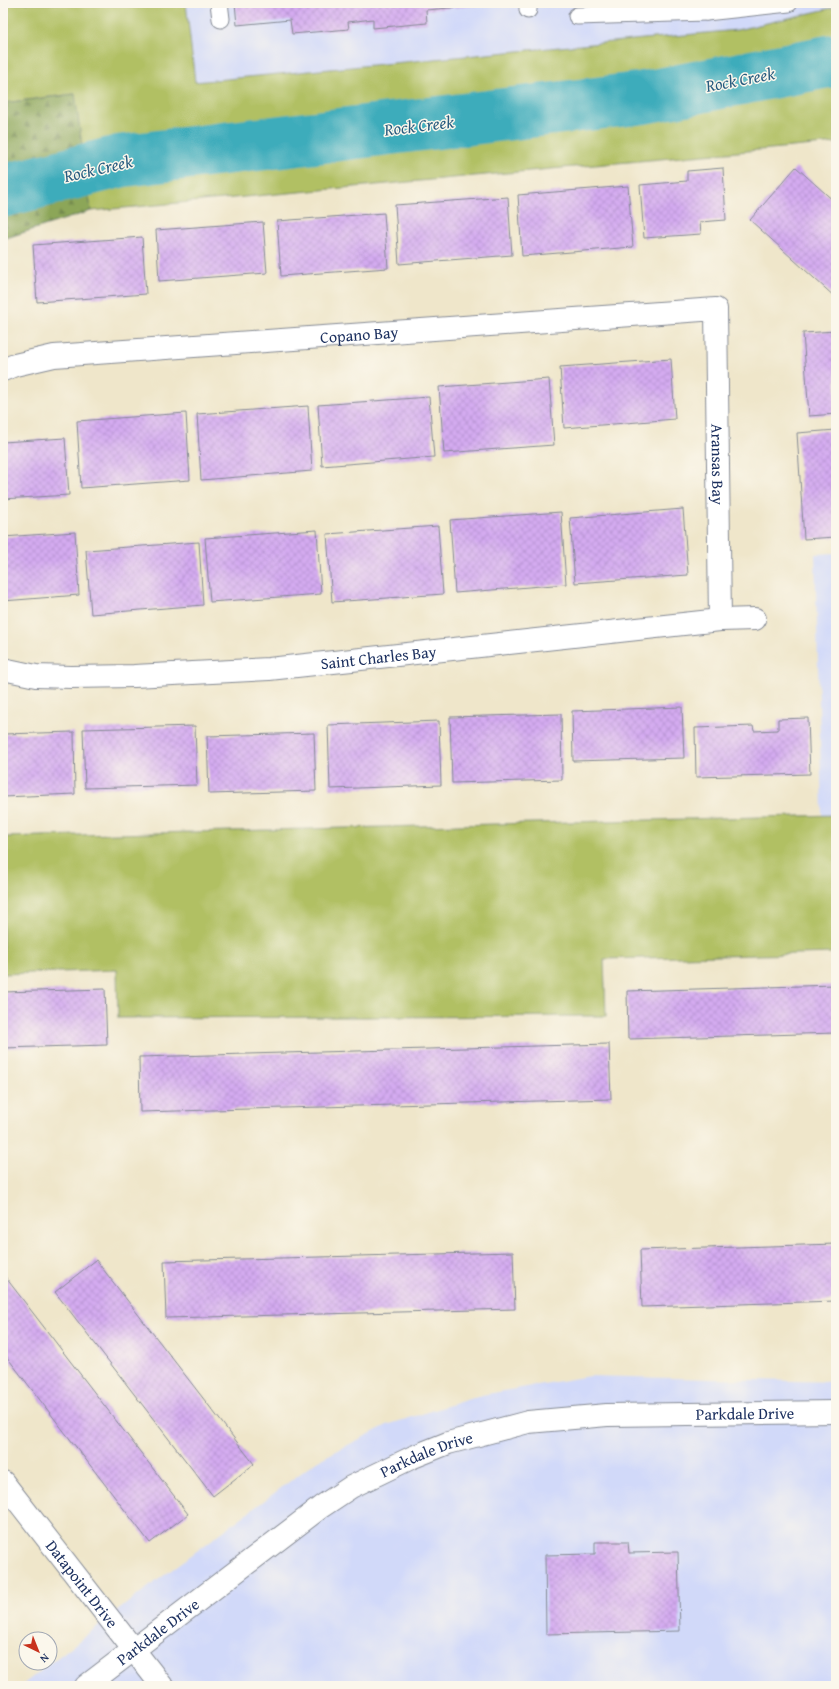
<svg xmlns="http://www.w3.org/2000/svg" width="839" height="1689" font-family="'Gentium Book Plus',serif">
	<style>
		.built { fill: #d1d9f9 }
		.green { fill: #b1c063; stroke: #667860 }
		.forest { fill: url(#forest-firs); stroke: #546a5c }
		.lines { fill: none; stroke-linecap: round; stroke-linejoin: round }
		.river { stroke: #3dacbb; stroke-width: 53 }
		.building { fill: url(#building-cross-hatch) }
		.lane-casing { stroke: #858a94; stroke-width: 19 }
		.street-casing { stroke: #858a94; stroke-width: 24 }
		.lane { stroke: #fff; stroke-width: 17 }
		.street { stroke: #fff; stroke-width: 22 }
		.labels { text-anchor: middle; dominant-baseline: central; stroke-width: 3; stroke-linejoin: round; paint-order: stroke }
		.street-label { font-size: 16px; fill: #1b2f5e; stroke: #fbf7ec }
		.water-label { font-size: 17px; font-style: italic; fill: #275b7f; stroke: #fbf7ec }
	</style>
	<defs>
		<pattern id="forest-firs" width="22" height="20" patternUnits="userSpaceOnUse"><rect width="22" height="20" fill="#8ca659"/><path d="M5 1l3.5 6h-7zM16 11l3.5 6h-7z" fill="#72884d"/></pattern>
		<pattern id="building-cross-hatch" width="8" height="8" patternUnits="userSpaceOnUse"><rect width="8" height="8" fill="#d4abf0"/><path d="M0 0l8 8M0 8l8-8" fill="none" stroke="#b593d0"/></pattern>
	</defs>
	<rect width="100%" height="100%" fill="#fbf7ec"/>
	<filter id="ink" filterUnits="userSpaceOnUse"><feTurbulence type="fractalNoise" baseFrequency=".025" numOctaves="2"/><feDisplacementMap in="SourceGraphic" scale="8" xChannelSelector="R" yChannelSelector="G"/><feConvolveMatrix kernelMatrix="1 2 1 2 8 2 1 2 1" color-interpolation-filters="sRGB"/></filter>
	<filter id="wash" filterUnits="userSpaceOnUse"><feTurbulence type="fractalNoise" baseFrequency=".012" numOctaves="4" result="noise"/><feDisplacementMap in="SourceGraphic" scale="16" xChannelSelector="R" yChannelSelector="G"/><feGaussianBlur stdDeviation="0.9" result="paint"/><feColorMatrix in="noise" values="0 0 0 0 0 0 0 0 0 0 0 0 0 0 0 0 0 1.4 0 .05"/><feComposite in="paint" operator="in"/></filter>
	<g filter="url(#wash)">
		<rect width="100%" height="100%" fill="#efe6ca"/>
		<g class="built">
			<path d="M186,3H836V7L737,30L194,82Z"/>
			<path d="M836,553V815H822L815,554Z"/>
			<path d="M589,1376L836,1382V1686H21L134,1598L317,1461L387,1425L482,1395Z"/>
		</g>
		<g class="green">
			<path d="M3,3H186L195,82L737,30L836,7V143L91,211L74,94L3,103Z"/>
			<path d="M836,815V953L604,959L606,1016L118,1018L117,970L3,974V837Z"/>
		</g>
		<path class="forest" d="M75,94L91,211L3,239V103Z"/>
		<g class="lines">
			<path class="river" d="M3,191L121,161L641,98L836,60"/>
		</g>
		<g id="blocks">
			<g class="building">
				<path d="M235,3H495V4L426,10L427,23L373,28V19L348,22L349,29L292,34L290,20L237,25Z"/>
				<path d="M796,167L836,203V298L750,220Z"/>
				<path d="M723,168L726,220L700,222L701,234L644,238L640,185L687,181V171Z"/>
				<path d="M628,186L633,247L522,256L518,195Z"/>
				<path d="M508,197L512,255L399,264L395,205Z"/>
				<path d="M384,213L388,268L281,276L277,221Z"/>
				<path d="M263,222L267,273L159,281L156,230Z"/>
				<path d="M142,237L146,294L37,302L33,245Z"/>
				<path d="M836,331V414L809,416L803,333Z"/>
				<path d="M671,359L675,419L564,428L560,367Z"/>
				<path d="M549,379L554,445L444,453L439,387Z"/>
				<path d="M429,397L434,457L322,466L318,405Z"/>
				<path d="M308,406L312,471L201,480L197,414Z"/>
				<path d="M186,413L190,480L81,488L77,421Z"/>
				<path d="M836,430V537L804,539L797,433Z"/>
				<path d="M65,438L69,495L3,499V442Z"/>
				<path d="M683,509L688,575L575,583L570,518Z"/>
				<path d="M561,512L566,584L455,593L450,520Z"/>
				<path d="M438,526L443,594L332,602L327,534Z"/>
				<path d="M317,530L321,594L210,602L205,538Z"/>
				<path d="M75,532L79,595L3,601V537Z"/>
				<path d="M199,542L203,605L91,614L86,550Z"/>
				<path d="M682,707L684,758L573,761L572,711Z"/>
				<path d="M561,714L562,780L452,783L450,717Z"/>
				<path d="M808,718L810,774L696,777L695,728L753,726L754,731L778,730V719Z"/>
				<path d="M439,721L441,785L330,789L328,725Z"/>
				<path d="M195,726L197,785L85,788L83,729Z"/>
				<path d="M74,732L75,794L3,797V734Z"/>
				<path d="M314,733L316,791L209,794L207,736Z"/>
				<path d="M836,985V1033L628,1039L627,991Z"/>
				<path d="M105,989L107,1045L3,1048V992Z"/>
				<path d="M609,1044L611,1099L140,1112L139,1057Z"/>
				<path d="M836,1244V1301L642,1307L640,1250Z"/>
				<path d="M513,1252L515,1309L166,1318L164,1261Z"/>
				<path d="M96,1260L254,1464L213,1496L55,1292Z"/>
				<path d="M3,1274L188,1514L150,1543L3,1352Z"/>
				<path d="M595,1542H628L629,1553L678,1552L680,1631L546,1634L545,1555L595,1554Z"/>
			</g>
		</g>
	</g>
	<g filter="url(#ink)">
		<use href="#blocks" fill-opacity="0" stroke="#858a94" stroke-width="1"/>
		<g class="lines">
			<g class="lane-casing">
				<g id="lane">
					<path d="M219,3L221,19"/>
					<path d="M528,3V10"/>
					<path d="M706,3V12L789,3"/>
					<path d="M577,16L706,12"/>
				</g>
			</g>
			<g class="street-casing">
				<g id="street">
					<path id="s1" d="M3,370L15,365L54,356L716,309L720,620"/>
					<path id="s2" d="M3,669L36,676L71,677L134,676L269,669L720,620L755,619"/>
					<path id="s3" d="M3,1482L162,1686"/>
					<path id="s4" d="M86,1686L321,1507L351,1487L413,1457L448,1443L528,1422L607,1415L836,1412"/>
				</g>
			</g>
			<use href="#lane" class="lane"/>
			<use href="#street" class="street"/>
		</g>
	</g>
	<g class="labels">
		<g class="street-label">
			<text stroke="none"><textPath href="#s1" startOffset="359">Copano Bay</textPath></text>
			<text stroke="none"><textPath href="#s1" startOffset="872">Aransas Bay</textPath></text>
			<text stroke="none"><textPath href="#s2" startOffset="377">Saint Charles Bay</textPath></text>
			<text stroke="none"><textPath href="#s4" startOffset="738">Parkdale Drive</textPath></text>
			<text stroke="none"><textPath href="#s4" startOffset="414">Parkdale Drive</textPath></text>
			<text stroke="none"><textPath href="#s3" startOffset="129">Datapoint Drive</textPath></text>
			<text stroke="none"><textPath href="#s4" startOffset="90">Parkdale Drive</textPath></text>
		</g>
		<g class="water-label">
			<text transform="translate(740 79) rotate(-11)">Rock Creek</text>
			<text transform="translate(419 125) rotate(-7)">Rock Creek</text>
			<text transform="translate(98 168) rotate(-13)">Rock Creek</text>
		</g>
	</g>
	<rect width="839" height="1689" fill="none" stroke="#fbf7ec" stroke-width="16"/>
	<g transform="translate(38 1651) rotate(137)"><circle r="19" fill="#fbf7ec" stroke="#a1a7b3"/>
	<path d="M0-3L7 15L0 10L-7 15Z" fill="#c8321e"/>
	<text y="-6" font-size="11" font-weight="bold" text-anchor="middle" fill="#1b2f5e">N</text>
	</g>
</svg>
